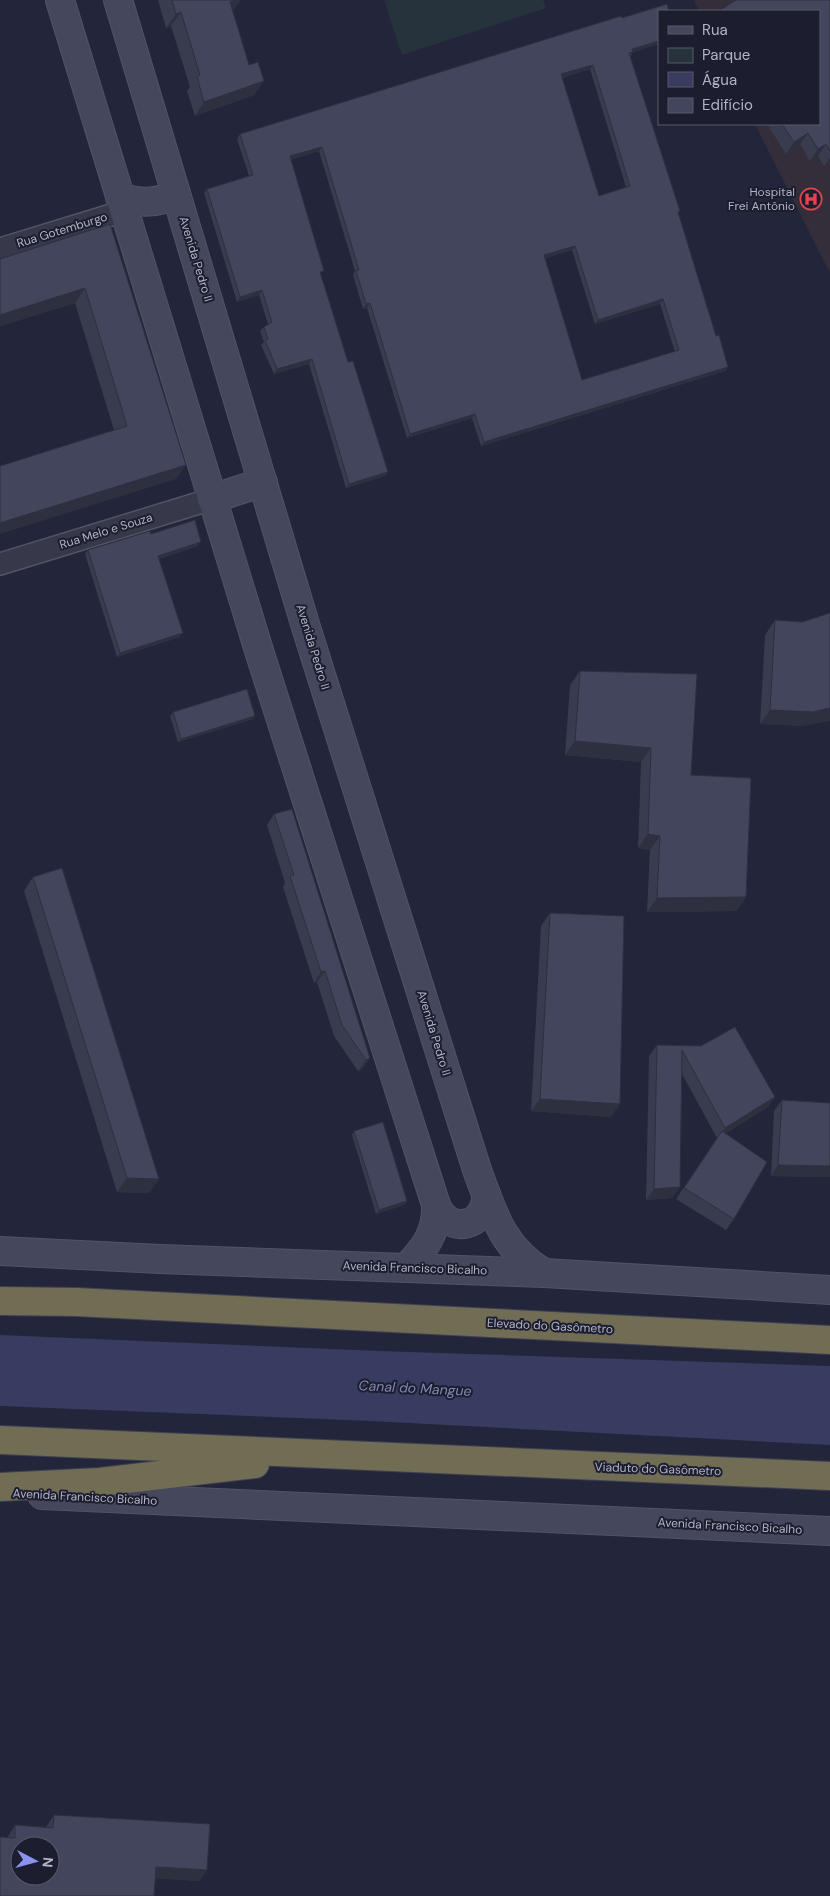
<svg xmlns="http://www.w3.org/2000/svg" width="830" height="1896" font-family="'DM Sans',sans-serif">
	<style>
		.medical { fill: #342e3b }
		.green { fill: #26333c }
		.water { fill: #383c60 }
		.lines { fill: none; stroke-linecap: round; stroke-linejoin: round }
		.street-casing { stroke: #525365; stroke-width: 24 }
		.secondary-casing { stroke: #525365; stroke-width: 30 }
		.highway-casing { stroke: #3f4052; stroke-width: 30 }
		.street { stroke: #37394a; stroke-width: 21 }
		.secondary { stroke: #45475d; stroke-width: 28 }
		.highway { stroke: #706d54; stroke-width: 28 }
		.wall { fill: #393b4e; fill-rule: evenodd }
		.shaded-wall { fill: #2e3040 }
		.building { fill: #42455b; stroke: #2e3040; fill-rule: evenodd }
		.labels { text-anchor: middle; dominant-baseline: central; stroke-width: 4; stroke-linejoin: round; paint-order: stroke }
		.poi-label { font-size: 12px; fill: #b2b3c6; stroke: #1c1e2f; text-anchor: end }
		.street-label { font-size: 12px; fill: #b2b3c6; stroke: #1c1e2f }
		.water-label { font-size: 14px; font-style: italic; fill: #8388b1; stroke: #1c1e2f }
	</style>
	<rect width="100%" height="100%" fill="#23263a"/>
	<path class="medical" d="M694,0H830V273L755,124H819V11H699Z"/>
	<path class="green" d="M384,0H543L546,8L402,55Z"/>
	<path class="water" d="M0,1335L379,1351L830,1366V1445L371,1421L0,1406Z"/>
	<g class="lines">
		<g class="street-casing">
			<g id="street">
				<path d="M0,249L124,211"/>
				<path d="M0,564L212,499"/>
			</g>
		</g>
		<g class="secondary-casing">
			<g id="secondary">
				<path d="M60,0L260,654L436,1205C437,1233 425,1248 406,1268"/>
				<path d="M118,0L305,624L477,1170C493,1213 502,1248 544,1273"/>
				<path d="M120,197C141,204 156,203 176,195"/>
				<path d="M212,499L263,482"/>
				<path d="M436,1205C449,1236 487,1227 486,1194"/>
				<path d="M0,1251L160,1259L544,1273L830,1290"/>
				<path d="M42,1495L830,1531"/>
			</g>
		</g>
		<g class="highway-casing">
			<g id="highway">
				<path d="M0,1301L76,1302L830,1340"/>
				<path d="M0,1440L830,1476"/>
				<path d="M0,1487L100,1482L255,1464"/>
			</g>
		</g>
		<use href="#street" class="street"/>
		<use href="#secondary" class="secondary"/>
		<use href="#highway" class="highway"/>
	</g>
	<g class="wall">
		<path d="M158,0H241L233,11L249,65L264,81L254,95L195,116L187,91L190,87L171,26L166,28Z"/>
		<path d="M830,0V163L824,166L818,156L810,161L800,144L786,154L767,124H819Z"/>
		<path d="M622,18L659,44L633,52L630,57L716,336L728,367L725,371L481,446L472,418L407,438L367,308L363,309L353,275L355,271L319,151L290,160L321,276L348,362L388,472L385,476L346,488L309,364L274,374L261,345L264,342L260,331L264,327L268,324L259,295L237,302L204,193L207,189L249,176L237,139L240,134ZM590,69L626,187L599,196L562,78ZM572,250L595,324L660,304L675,352L582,380L545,258Z"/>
		<path d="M110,224L176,479L114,430L75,303L0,326V259Z"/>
		<path d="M151,534L198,546L159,559L180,637L117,657L85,554L88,550Z"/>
		<path d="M775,620L803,726L760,724L765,635Z"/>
		<path d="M580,671L691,775L746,897L736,911L647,912L650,850L638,848L641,762L565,755L570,685Z"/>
		<path d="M173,712L255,716L253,719L178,742L170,716Z"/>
		<path d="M274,814L370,1058L362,1069L358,1071L334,1036L317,982L314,983L283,887L285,883L267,825Z"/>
		<path d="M33,877L159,1179L149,1193L117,1192L24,891Z"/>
		<path d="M550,913L611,1117L531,1111L541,926Z"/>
		<path d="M657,1045L701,1046L775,1097L768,1107L726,1133L734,1219L726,1230L676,1199L717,1138L682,1074L680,1187L672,1198L646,1200L649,1056Z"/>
		<path d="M782,1100L830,1103V1177L771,1176L774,1111Z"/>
		<path d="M354,1131L407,1201L404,1205L376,1214L352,1135Z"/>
		<path d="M54,1815L207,1870L199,1881L156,1878L7,1838L15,1825L46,1827Z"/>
	</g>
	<g class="shaded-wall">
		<path d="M235,0H241L233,11L230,2Z"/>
		<path d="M181,12L171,26L166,28L176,14Z"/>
		<path d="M659,41V44L629,53L632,49Z"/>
		<path d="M593,65L590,69L558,79L561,74Z"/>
		<path d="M264,81L254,95L195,116L204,102Z"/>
		<path d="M808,133L800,144L786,154L794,142Z"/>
		<path d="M826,144L818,156L810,161L818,149Z"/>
		<path d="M322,147L319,151L286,161L290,156Z"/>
		<path d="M830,158V163L824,166Z"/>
		<path d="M575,246L572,250L541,260L544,255Z"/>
		<path d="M85,288L75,303L0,326V315Z"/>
		<path d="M262,290L259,295L237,302L240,297Z"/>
		<path d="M663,299L660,304L595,324L598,320Z"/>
		<path d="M370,303L367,308L363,309L366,304Z"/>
		<path d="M312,359L309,364L274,374L277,369Z"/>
		<path d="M728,367L725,371L481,446L484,442Z"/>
		<path d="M475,414L472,418L407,438L410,434Z"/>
		<path d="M186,465L176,479L0,534V523Z"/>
		<path d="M388,472L385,476L346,488L349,484Z"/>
		<path d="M201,542L198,546L155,560L158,556Z"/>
		<path d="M183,633L180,637L117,657L120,653Z"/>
		<path d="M830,708V721L803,726L760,724L770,710Z"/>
		<path d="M255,716L253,719L178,742L181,739Z"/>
		<path d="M575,741L651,748L641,762L565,755Z"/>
		<path d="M648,834L660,836L650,850L638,848Z"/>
		<path d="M746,897L736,911L647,912L657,898Z"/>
		<path d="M325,971L317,982L314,983L321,972Z"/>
		<path d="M370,1058L362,1069L358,1071L366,1060Z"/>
		<path d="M775,1097L768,1107L717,1139L725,1128Z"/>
		<path d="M540,1099L620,1104L611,1117L531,1111Z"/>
		<path d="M778,1165L830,1166V1177L771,1176Z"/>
		<path d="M127,1178L159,1179L149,1193L117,1192Z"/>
		<path d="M680,1187L672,1198L646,1200L654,1189Z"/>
		<path d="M407,1201L404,1205L376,1214L379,1210Z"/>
		<path d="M156,1867L207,1870L199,1881L148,1878Z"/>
	</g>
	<g class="building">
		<path d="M172,0H235L230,2L249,65L258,62L264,81L204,102L197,77L200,75L181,12L176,14Z"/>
		<path d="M736,0H830V151L826,144L818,149L808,133L794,142L782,124H819V11H719Z"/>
		<path d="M667,4L669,11H659V41L632,49L633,52L629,53L680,211L678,212L716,336L719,335L728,367L484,442L475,414L410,434L370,303L366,304L356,271L359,270L322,147L290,156L324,271L320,272L348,362L353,361L388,472L349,484L312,359L277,369L265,340L268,339L264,327L272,322L262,290L240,297L207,189L253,175L240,134L621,16L622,18ZM593,65L630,186L599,196L561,74ZM575,246L598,320L663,299L679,350L582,380L544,255Z"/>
		<path d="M110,224L186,465L0,523V466L127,426L85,288L0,315V259Z"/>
		<path d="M195,520L201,542L158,556L183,633L120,653L88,550L150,531L151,534Z"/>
		<path d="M830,613V708L813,712L770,710L775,620L802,622Z"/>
		<path d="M580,671L697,674L691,775L751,778L746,897L657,898L660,836L648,834L651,748L575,741Z"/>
		<path d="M247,689L255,716L181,739L173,712Z"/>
		<path d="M292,809L370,1058L366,1060L342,1025L325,971L321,972L290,876L294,875L274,814Z"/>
		<path d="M62,868L159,1179L127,1178L33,877Z"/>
		<path d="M550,913L624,916L620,1104L540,1099Z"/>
		<path d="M735,1027L775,1097L725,1128L682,1050L680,1187L654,1189L657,1045L701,1046Z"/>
		<path d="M782,1100L830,1103V1166L778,1165Z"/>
		<path d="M383,1122L407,1201L379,1210L354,1131Z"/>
		<path d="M722,1131L767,1162L734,1219L684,1188Z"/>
		<path d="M54,1815L210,1824L207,1870L156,1867L154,1896H0V1837L15,1838V1825L53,1828ZM20,1846H50V1876H20Z"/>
	</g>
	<defs>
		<g id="hospital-ring" transform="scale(1.125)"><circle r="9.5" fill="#1c1e2f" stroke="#e0444e" stroke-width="1.5"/><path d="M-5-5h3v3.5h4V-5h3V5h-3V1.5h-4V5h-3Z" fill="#e0444e"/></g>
	</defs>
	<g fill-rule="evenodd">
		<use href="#hospital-ring" x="811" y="199"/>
	</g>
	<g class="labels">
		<g class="poi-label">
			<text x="795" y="192">Hospital<tspan x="795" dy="14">Frei Antônio</tspan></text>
		</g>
		<g class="street-label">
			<text transform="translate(62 230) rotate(-17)">Rua Gotemburgo</text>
			<text transform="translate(196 259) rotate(73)">Avenida Pedro II</text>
			<text transform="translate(106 531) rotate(-17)">Rua Melo e Souza</text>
			<text transform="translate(313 647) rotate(73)">Avenida Pedro II</text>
			<text transform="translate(434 1033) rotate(73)">Avenida Pedro II</text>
			<text transform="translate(415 1268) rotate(2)">Avenida Francisco Bicalho</text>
			<text transform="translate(550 1326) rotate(3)">Elevado do Gasômetro</text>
			<text transform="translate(658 1469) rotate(2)">Viaduto do Gasômetro</text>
			<text transform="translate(85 1497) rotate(3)">Avenida Francisco Bicalho</text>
			<text transform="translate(730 1526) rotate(3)">Avenida Francisco Bicalho</text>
		</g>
		<g class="water-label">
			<text transform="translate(415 1388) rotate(3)">Canal do Mangue</text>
		</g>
	</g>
	<rect x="658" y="10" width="162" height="115" fill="#1c1e2f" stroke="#585a6b"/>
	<rect x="668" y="26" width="25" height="8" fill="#45475d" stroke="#585a6b"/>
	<text x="702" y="35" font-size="15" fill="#b2b3c6">Rua</text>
	<rect x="668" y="48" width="25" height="15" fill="#26333c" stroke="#585a6b"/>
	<text x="702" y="60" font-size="15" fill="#b2b3c6">Parque</text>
	<rect x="668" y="72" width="25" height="15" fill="#383c60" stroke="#585a6b"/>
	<text x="702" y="85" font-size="15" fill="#b2b3c6">Água</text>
	<rect x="668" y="98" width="25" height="15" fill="#42455b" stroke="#585a6b"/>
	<text x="702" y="110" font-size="15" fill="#b2b3c6">Edifício</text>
	<g transform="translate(35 1861) rotate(96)"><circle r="24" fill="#1c1e2f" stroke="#585a6b"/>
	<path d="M0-4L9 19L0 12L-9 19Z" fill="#8a93f2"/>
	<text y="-8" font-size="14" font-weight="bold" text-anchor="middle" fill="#b2b3c6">N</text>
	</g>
</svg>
